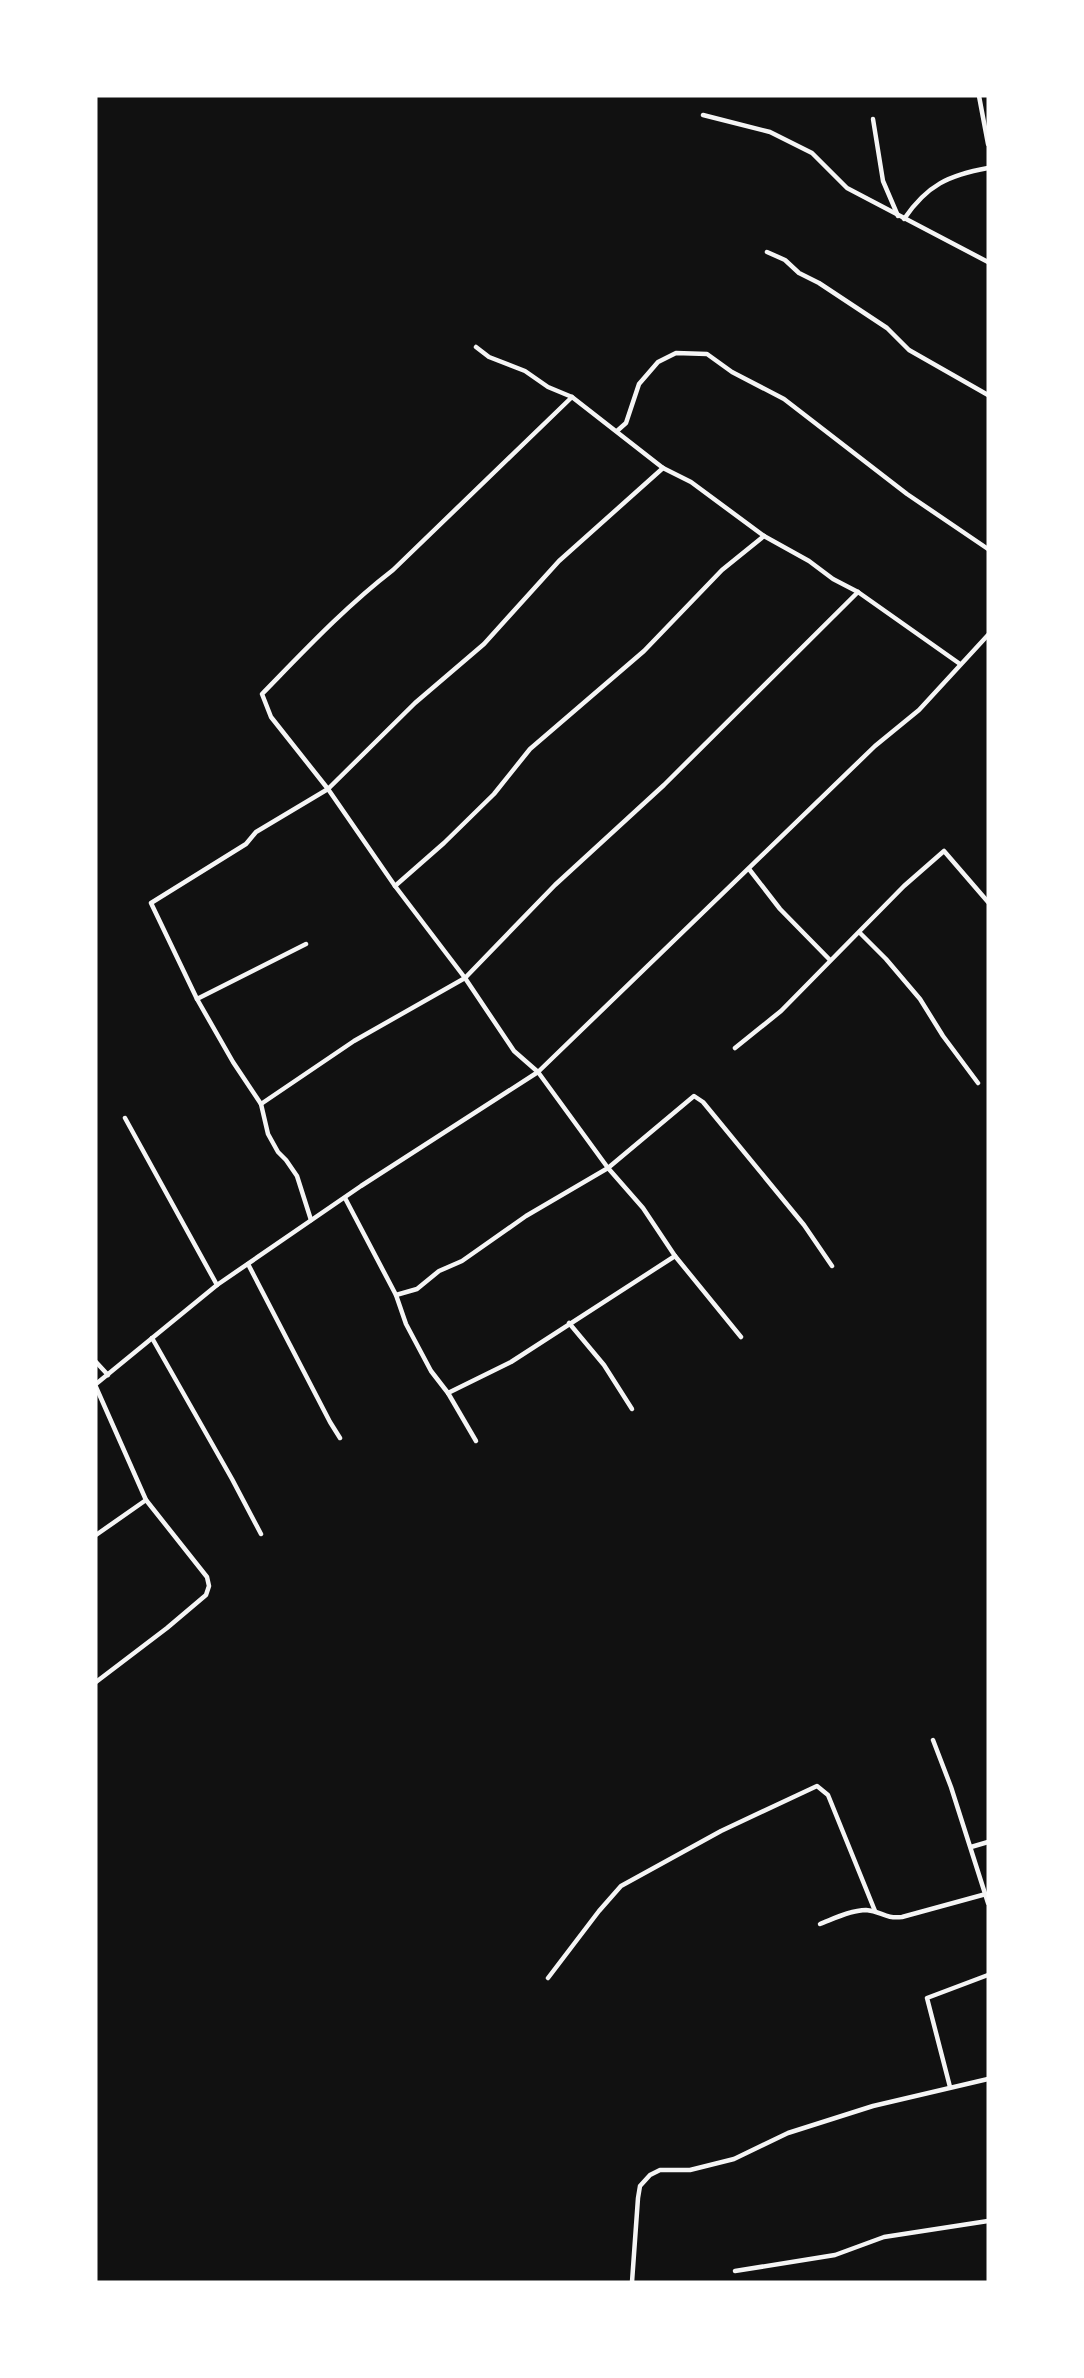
<svg xmlns="http://www.w3.org/2000/svg" width="1084" height="2378" font-family="'PT Sans',sans-serif">
	<style>
		.lines { fill: none; stroke-linecap: round; stroke-linejoin: round }
		.minor { stroke: #f5f5f5; stroke-width: 4.5 }
	</style>
	<rect width="100%" height="100%" fill="#111"/>
	<g class="lines">
		<g class="minor">
			<path d="M979,96L988,144"/>
			<path d="M703,115L770,132L812,153L847,188L988,262"/>
			<path d="M873,119L883,181L898,216"/>
			<path d="M904,219C927,185 949,175 988,168"/>
			<path d="M767,252L785,260L799,273L819,283L887,328L909,350L988,395"/>
			<path d="M476,347L489,357L525,371L548,387L572,397L663,468L691,482L764,536L809,561L833,579L858,592L960,664"/>
			<path d="M617,431L626,423L639,384L658,362L676,353L707,354L732,372L784,399L907,494L988,549"/>
			<path d="M749,869L780,909L830,960"/>
			<path d="M395,886L444,843L494,794L530,749L644,651L722,570L764,536"/>
			<path d="M860,933L886,959L920,999L943,1036L978,1083"/>
			<path d="M197,999L306,944"/>
			<path d="M735,1048L781,1011L904,886L944,851L988,902"/>
			<path d="M261,1104L354,1041L465,978L555,885L664,785L858,592"/>
			<path d="M125,1118L217,1285"/>
			<path d="M345,1198L396,1295L406,1324L431,1371L448,1393L511,1362L675,1256L643,1208L608,1168L538,1072L514,1051L465,978L395,886L328,789L271,717L262,694C304,651 345,607 393,570L572,397"/>
			<path d="M311,1220L297,1176L286,1160L278,1152L268,1134L261,1104L233,1062L197,999L151,903L246,844L256,832L328,789L415,703L484,644L559,561L663,468"/>
			<path d="M675,1256L741,1337"/>
			<path d="M248,1264L330,1422L340,1438"/>
			<path d="M396,1295L417,1289L439,1271L462,1261L526,1216L608,1168L694,1096L703,1102L804,1225L832,1266"/>
			<path d="M569,1323L604,1365L632,1409"/>
			<path d="M152,1338L232,1479L261,1534"/>
			<path d="M96,1362L108,1375"/>
			<path d="M96,1384L217,1285L361,1186L538,1072L875,746L919,710L988,635"/>
			<path d="M96,1387L146,1500L207,1577L209,1586L206,1595L167,1628L96,1682"/>
			<path d="M448,1393L476,1441"/>
			<path d="M96,1535L146,1500"/>
			<path d="M933,1740L951,1787L988,1903"/>
			<path d="M971,1847L988,1842"/>
			<path d="M820,1924C833,1919 851,1910 866,1910C882,1911 884,1919 902,1917L986,1894"/>
			<path d="M548,1978L599,1911L621,1886L721,1831L817,1786L828,1795L875,1911"/>
			<path d="M950,2087L927,1998L988,1975"/>
			<path d="M735,2271L835,2255L884,2237L988,2221"/>
			<path d="M632,2282L638,2198L640,2186L650,2175L660,2170H690L734,2159L788,2133L873,2106L988,2079"/>
		</g>
	</g>
	<rect width="1084" height="2378" fill="none" stroke="#ffffff" stroke-width="195"/>
</svg>
